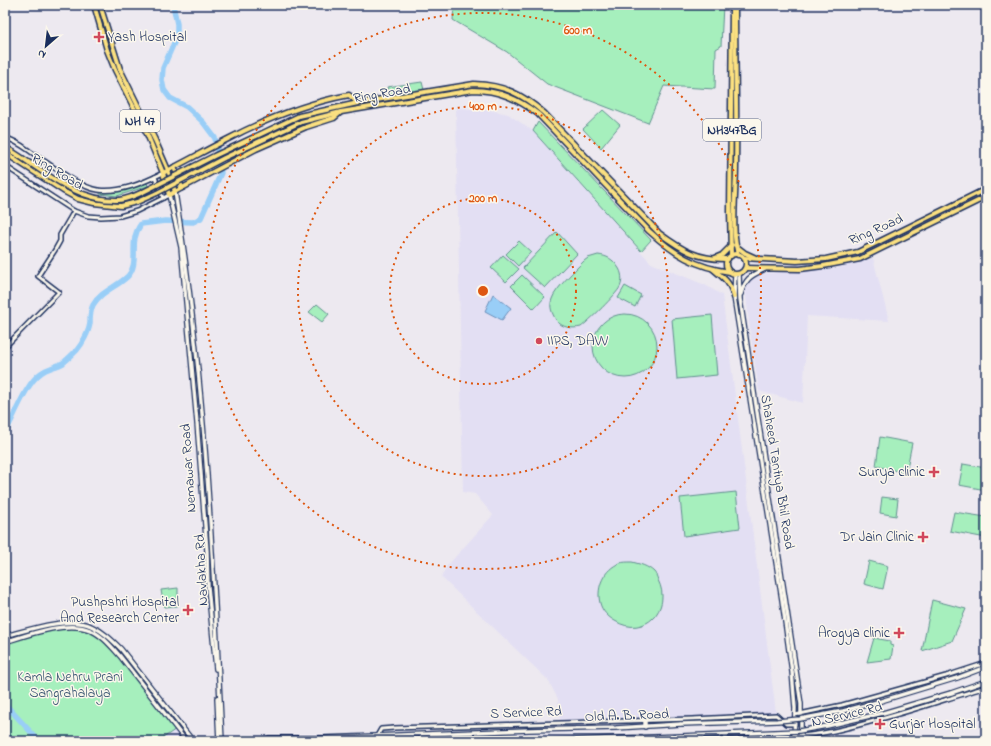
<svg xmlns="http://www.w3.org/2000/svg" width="991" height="746" font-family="'Indie Flower',sans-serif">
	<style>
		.built { fill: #e3dff3 }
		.green { fill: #a6efbd; stroke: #608f8e }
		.water { fill: #99cef7; stroke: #678eba }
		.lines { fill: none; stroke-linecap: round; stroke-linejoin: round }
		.river { stroke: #99cef7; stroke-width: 5.5 }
		.tertiary-casing { stroke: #1b2f5e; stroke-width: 6 }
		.secondary-casing { stroke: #1b2f5e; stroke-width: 6 }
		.primary-casing { stroke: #1b2f5e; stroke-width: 7 }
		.trunk-casing { stroke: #1b2f5e; stroke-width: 7 }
		.tertiary { stroke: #fbf7ec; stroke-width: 3 }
		.secondary { stroke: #fbf7ec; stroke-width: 3.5 }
		.primary { stroke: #fbe080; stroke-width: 4 }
		.trunk { stroke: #fbe080; stroke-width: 4 }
		.secondary-bridge-casing { stroke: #1b2f5e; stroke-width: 6; stroke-linecap: butt }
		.primary-bridge-casing { stroke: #1b2f5e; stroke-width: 7; stroke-linecap: butt }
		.secondary-bridge { stroke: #fbf7ec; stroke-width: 3.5 }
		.primary-bridge { stroke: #fbe080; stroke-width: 4 }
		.ring { fill: none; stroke: #de5710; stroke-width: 2; stroke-dasharray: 2 4 }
		.poi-dot { fill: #d1495b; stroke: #fbf7ec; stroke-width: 1.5 }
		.labels { text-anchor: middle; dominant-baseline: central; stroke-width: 3; stroke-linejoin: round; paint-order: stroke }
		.shield { fill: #fbf7ec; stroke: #5e6b89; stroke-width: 1 }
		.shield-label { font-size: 13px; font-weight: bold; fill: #1b2f5e }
		.poi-label { font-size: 14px; fill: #1b2f5e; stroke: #fbf7ec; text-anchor: end }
		.street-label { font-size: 14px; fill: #1b2f5e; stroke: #fbf7ec }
		.park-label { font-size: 14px; fill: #375571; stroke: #fbf7ec }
		.centre { fill: #de5710; stroke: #fbf7ec; stroke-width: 2 }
		.ring-label { font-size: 12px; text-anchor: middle; font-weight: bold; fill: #de5710; stroke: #fbf7ec; stroke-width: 3; stroke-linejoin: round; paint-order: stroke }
	</style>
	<rect width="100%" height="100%" fill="#ede9f0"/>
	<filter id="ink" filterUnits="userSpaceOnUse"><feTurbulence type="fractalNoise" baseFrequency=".025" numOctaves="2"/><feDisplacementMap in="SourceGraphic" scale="8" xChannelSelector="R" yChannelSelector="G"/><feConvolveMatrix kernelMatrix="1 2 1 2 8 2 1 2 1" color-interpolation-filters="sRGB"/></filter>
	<g filter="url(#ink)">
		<g class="built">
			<path d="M456,108L489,110L508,114L533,131L651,263L705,285L722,295L776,713L723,716L585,719L560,721L558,699L548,680L441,577L443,573L448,565L493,515L475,494L463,492Z"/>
			<path d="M873,258L889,321L807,316L803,403L759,391L751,338L745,287L752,274L837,268Z"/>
			<path d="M176,729L184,741H159Z"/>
		</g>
		<g class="green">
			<path d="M454,5H723L721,46L716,49L715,89L664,86L648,123L547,84L507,52L453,20Z"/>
			<path d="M422,82L424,90L390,96L387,87Z"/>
			<path d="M603,110L620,125L601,148L583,129Z"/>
			<path d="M538,122L651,240L641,251L533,131Z"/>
			<path d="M147,183L148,186L117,196L100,194V191L123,188Z"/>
			<path d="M557,232L577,254L545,288L523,268Z"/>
			<path d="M519,241L531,252L518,266L506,254Z"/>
			<path d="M503,255L519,269L506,282L491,268Z"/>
			<path d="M598,255C607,256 613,259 618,267C622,272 623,281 620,287C616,295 589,321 581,327C572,329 562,328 556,320C552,313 549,307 552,299C555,289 576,269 584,261L588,258Z"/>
			<path d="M522,275L545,297L534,309L511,286Z"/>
			<path d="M625,286L641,295L635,307L618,298Z"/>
			<path d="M317,304L329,314L322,322L309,312Z"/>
			<circle cx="625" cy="346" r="32"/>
			<path d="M712,315L717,375L677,379L672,319Z"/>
			<path d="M880,437L912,443L906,473L876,466Z"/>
			<path d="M963,464L986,468V490L959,485Z"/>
			<path d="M736,492L740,528L684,536L680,498Z"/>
			<path d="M882,497L898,499L896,516L880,513Z"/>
			<path d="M954,512L986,517V538L950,531Z"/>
			<path d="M869,561L888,566L883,589L864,584Z"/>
			<path d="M632,562C640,564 648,566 654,572C656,574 657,577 658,580C673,609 644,639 615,621C608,617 602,611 600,603C596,587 604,569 620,563C623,562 628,562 632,562Z"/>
			<path d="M178,588V606L164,607L161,590Z"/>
			<path d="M932,600L966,609L952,641L922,651Z"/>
			<path d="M74,627L88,629L109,643L176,729L159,741H5V642L32,634Z"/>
			<path d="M874,638L890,641V645L893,646L891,659L867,662Z"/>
		</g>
		<path class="water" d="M493,294L511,308L502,320L485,311Z"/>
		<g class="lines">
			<g class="river">
				<path d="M5,433C14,417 26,383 41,373C47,368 56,367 63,363C68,359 73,354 77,350C82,344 89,332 90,323C90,316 90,311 93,305C101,291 117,287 128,276C141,261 127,243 141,224L165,221L193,222L201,218L221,173L215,138L203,122L187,107L170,98L164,90L162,80L163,68L177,36V24L173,5"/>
				<path d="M5,704L39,741"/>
			</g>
			<g class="tertiary-casing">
				<g id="tertiary">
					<path d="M5,138C17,140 27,150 37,156C52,166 81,188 98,190C120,193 143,183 163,173"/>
					<path d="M5,166L74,211L88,216L101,217L120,216L137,211L169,195"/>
					<path d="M155,177L163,198"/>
					<path d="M5,347L59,292L38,276L55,250L60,241V235L74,211"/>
					<path d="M795,715L842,705L946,676L986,663"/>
					<path d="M377,736L381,729L394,728L692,719L776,715L786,724H795"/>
					<path d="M701,741C745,739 790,740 834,731C886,720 936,702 986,687"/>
				</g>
			</g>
			<g class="secondary-casing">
				<g id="secondary">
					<path d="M175,192C205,374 213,558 222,741"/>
					<path d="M169,195L181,247L197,423L207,551L208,587L216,669"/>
					<path d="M735,274L734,297L782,600L792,672L795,708L794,741"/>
					<path d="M739,274L740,299L801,704V741"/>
					<path d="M741,294C745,279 750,276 765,269"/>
					<path d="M5,636C28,630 69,616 91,626C103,631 112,640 121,649L193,741"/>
					<path d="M5,642C27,635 67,620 90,630C102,635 111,646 120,656L186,741"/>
					<path d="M957,678L986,667"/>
					<path d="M951,693L986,681"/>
					<path d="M217,698L219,741"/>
					<path d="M645,720V727"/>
					<path d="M262,741L269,738H324L529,730L616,728L681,724"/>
					<path d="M438,741H485"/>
					<path d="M543,741L681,736"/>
				</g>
			</g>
			<g class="primary-casing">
				<g id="primary">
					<path d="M735,5C735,59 737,113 736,167C736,194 731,228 738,255"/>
					<path d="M299,116L358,103"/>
					<path d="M301,122L341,112"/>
					<path d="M5,147L13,152"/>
					<path d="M5,153L65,192L78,199L94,203L121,206L137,202L157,193"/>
					<path d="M731,256L730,211L732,5"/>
				</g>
			</g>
			<g class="trunk-casing">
				<g id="trunk">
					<path d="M94,5L107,50L115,70L147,134L163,173L169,195L256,149L306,127L334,118L341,112L473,90C499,90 518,99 538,114L649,231C674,254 695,267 730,272"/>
					<path d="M100,5L120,69L155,140L168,170L175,192"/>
					<path d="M174,167L182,188"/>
					<path d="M163,173C185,162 206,150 228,139C266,119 307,103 349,95L358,103L474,84C504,85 522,94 544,113L659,233C682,250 698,260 728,259"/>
					<path d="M736,246L745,253L756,258"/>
					<circle cx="736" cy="264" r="10"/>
					<path d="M715,258L722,255L732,245"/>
					<path d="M744,258L797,261L826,259L858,252L986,189"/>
					<path d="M746,268L800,269L823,266L860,259L986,197"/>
					<path d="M713,269C725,279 730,282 734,297"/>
				</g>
			</g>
			<use href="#tertiary" class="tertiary"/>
			<use href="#secondary" class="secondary"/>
			<use href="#primary" class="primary"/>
			<use href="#trunk" class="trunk"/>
			<g class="secondary-bridge-casing">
				<g id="secondary-bridge">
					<path d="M681,724L777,721L800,719L843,711L881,701L957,678"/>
					<path d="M681,736L799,731L827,726L883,713L951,693"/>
				</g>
			</g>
			<g class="primary-bridge-casing">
				<g id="primary-bridge">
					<path d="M13,152C45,172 78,202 119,200C128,199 137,195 145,191L214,156L299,116"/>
					<path d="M157,193L224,158L301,122"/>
				</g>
			</g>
			<use href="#secondary-bridge" class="secondary-bridge"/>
			<use href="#primary-bridge" class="primary-bridge"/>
		</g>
	</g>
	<g class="ring">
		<circle cx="483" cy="291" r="93"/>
		<circle cx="483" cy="291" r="185"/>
		<circle cx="483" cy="291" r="278"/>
	</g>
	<g class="poi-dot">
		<path d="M97 31h4v4h4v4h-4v4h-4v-4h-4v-4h4z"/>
		<circle cx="539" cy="341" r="4"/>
		<path d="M932 466h4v4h4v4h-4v4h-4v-4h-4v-4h4z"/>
		<path d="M921 531h4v4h4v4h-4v4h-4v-4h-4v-4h4z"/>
		<path d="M186 604h4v4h4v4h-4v4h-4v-4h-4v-4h4z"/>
		<path d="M897 627h4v4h4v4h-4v4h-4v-4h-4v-4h4z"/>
		<path d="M878 718h4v4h4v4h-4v4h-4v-4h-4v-4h4z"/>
	</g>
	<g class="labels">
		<g class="shield">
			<rect x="120" y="110" width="40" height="22" rx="3"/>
			<rect x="703" y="119" width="58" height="22" rx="3"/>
		</g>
		<g class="shield-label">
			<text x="140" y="121">NH 47</text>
			<text x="732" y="130">NH347BG</text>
		</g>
		<g class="poi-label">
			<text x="108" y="37" text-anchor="start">Yash Hospital</text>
			<text x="547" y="341" text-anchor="start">IIPS, DAVV</text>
			<text x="925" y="472">Surya clinic</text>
			<text x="914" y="537">Dr Jain Clinic</text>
			<text x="179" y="602">Pushpshri Hospital<tspan x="179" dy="16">And Research Center</tspan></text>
			<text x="890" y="633">Arogya clinic</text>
			<text x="889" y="724" text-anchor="start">Gurjar Hospital</text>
		</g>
		<g class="street-label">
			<text transform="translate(382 94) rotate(-10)">Ring Road</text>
			<text transform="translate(57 172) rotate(31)">Ring Road</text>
			<text transform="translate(876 230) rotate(-24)">Ring Road</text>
			<text transform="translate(189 468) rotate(-94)">Nemawar Road</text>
			<text transform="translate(777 472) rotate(81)">Shaheed Tantiya Bhil Road</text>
			<text transform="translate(202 570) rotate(-93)">Navlakha Rd</text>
			<text transform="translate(526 713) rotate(-2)">S Service Rd</text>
			<text transform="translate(847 715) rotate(-13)">N Service Rd</text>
			<text transform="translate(627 716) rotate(-2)">Old A. B. Road</text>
		</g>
		<g class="park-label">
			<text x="70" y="677">Kamla Nehru Prani<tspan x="70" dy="16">Sangrahalaya</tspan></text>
		</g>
	</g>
	<circle cx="483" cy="291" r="6" class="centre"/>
	<g class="ring-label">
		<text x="578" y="34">600 m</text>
		<text x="483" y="110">400 m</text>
		<text x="483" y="202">200 m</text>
	</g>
	<rect width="991" height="746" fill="none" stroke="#fbf7ec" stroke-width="20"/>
	<rect x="10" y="10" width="971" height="726" fill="none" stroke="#1b2f5e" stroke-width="1.5" filter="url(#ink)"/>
	<g transform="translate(46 46) rotate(208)" stroke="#fbf7ec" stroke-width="3" paint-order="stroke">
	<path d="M0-3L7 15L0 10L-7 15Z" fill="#1b2f5e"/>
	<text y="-6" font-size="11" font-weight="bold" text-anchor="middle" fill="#1b2f5e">N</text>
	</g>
</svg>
